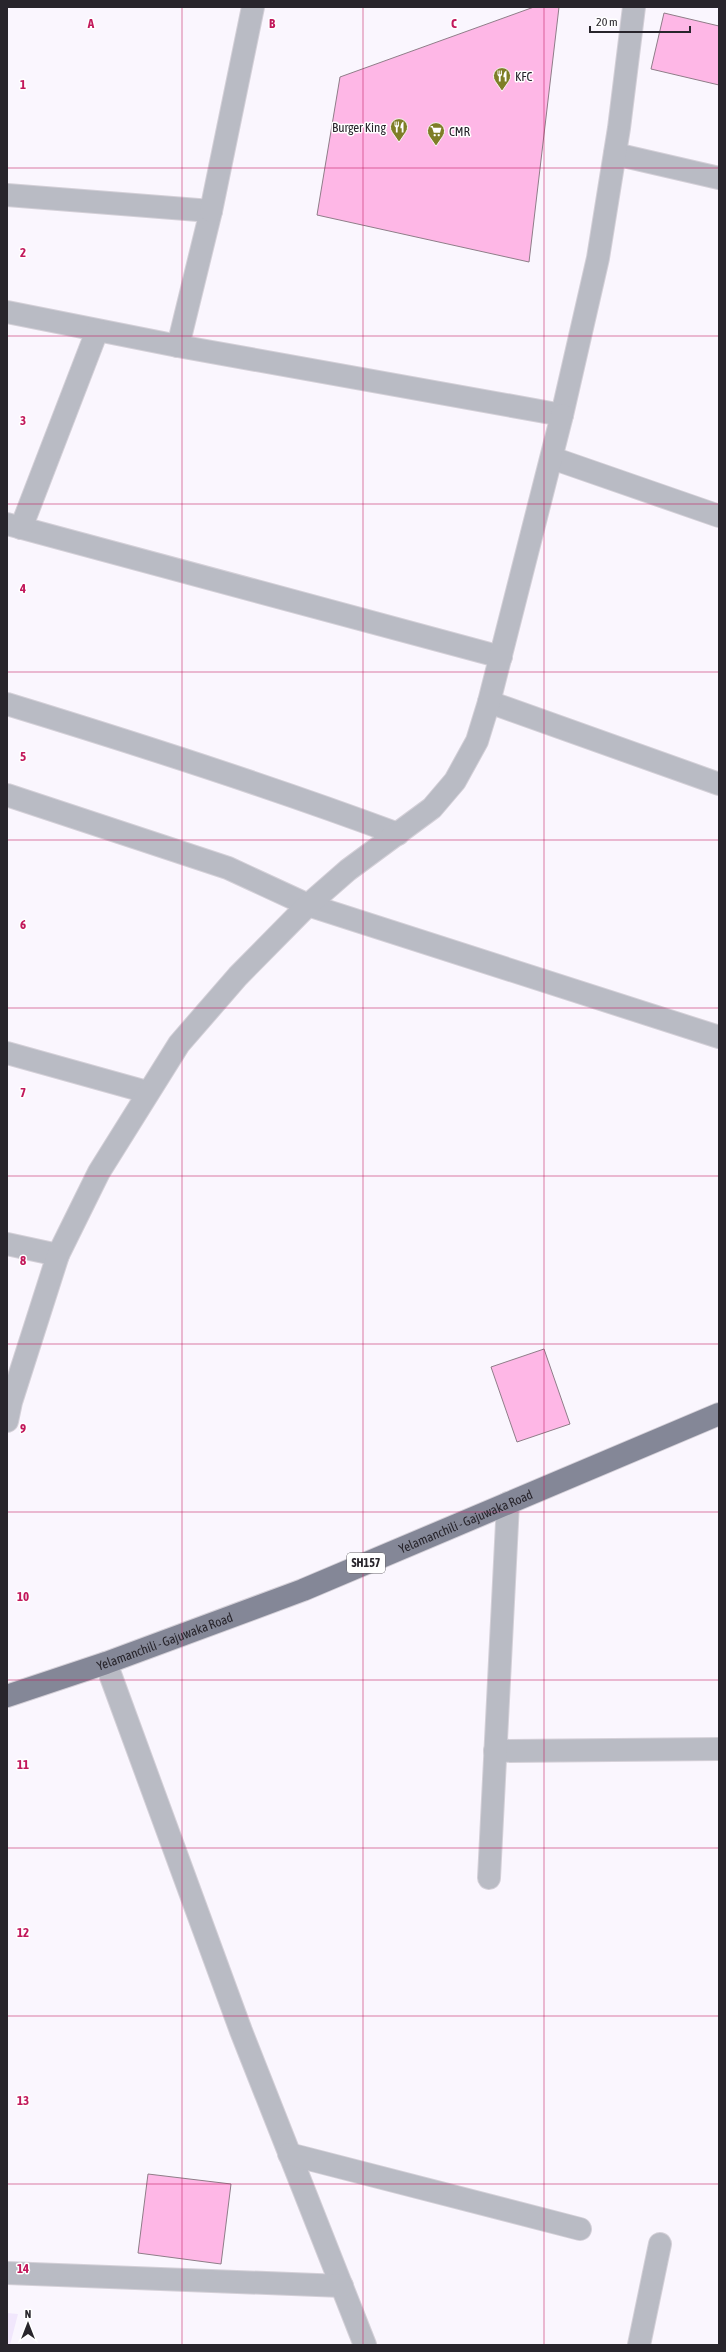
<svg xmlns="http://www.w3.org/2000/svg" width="726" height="2352" font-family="'Asap Condensed',sans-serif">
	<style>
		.built { fill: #f1e7fc }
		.building { fill: #feb7e6; stroke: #8f7d88 }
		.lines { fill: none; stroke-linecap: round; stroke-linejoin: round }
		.minor-casing { stroke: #d4d0d8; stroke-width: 24 }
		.major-casing { stroke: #d4d0d8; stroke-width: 24 }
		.minor { stroke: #b9bbc4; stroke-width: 22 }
		.major { stroke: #848797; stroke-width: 22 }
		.grid { fill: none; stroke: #c2185b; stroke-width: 1; stroke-opacity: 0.55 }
		.labels { text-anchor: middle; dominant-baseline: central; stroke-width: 3; stroke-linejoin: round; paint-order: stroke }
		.shield { fill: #fff; stroke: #68666b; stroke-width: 1 }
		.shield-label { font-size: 12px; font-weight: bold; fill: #28252c }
		.poi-label { font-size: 13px; fill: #28252c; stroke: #fff; text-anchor: start }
		.street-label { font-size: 13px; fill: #28252c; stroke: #fff }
		.grid-label { font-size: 13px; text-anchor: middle; font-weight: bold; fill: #c2185b; stroke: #fff; stroke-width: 3; stroke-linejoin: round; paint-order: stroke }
	</style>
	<rect width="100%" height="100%" fill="#faf6fe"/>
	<path class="built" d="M7,2313L18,2314L10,2345H7Z"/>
	<g class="building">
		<path d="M534,7H559L529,262L317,215L340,77Z"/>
		<path d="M664,13L719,26V85L651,69Z"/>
		<path d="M544,1349L570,1424L517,1442L491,1367Z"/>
		<path d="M148,2174L231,2184L221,2264L138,2253Z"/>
	</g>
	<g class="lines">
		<g class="minor-casing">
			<g id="minor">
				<path d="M615,154L719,178"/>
				<path d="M7,195L211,211L178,346L562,415L598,258L619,128L634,7"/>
				<path d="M211,211L253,7"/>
				<path d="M7,312L178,346"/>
				<path d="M552,458L719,516"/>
				<path d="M7,524L501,657"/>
				<path d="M21,528L97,331"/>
				<path d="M489,702L719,784"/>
				<path d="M7,704C138,744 269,786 398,834"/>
				<path d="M7,795L228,868L308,905L719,1037"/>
				<path d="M7,1053L147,1092"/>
				<path d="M7,1244L58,1255"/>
				<path d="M7,1421L11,1402L58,1255L99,1172L179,1044L238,976L308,905L348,870L432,808L455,781L477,741L489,702L562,415"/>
				<path d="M106,1663L241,2031L365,2345"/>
				<path d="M495,1751L719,1749"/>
				<path d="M489,1878L508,1503"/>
				<path d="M289,2154L580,2229"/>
				<path d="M7,2273L342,2286"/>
				<path d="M639,2345L660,2244"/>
			</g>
		</g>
		<g class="major-casing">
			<g id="major">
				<path id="s1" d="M7,1696L106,1663L303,1590L719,1414"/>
			</g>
		</g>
		<use href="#minor" class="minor"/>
		<use href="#major" class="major"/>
	</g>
	<path class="grid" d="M182,7V2345M363,7V2345M544,7V2345M7,168H719M7,336H719M7,504H719M7,672H719M7,840H719M7,1008H719M7,1176H719M7,1344H719M7,1512H719M7,1680H719M7,1848H719M7,2016H719M7,2184H719"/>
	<defs>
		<g id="restaurant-pin" transform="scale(0.9)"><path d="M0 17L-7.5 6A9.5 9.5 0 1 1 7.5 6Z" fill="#7e7e27" stroke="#fff"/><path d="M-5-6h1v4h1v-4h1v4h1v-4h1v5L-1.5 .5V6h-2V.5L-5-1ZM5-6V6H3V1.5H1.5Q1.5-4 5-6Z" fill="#fff"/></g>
		<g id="supermarket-pin" transform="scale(0.9)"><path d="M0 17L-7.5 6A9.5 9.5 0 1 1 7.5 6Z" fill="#7e7e27" stroke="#fff"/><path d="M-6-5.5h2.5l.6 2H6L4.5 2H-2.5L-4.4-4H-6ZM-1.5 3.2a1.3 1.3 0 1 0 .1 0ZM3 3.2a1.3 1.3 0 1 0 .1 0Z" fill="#fff"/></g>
	</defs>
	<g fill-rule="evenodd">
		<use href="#restaurant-pin" x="502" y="76"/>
		<use href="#restaurant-pin" x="399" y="127"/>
		<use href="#supermarket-pin" x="436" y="131"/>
	</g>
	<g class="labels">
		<rect class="shield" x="347" y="1553" width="38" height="20" rx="3"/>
		<g class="shield-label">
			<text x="366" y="1563">SH157</text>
		</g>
		<g class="poi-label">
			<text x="515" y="76">KFC</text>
			<text x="386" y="127" text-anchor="end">Burger King</text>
			<text x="449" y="131">CMR</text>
		</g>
		<g class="street-label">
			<text stroke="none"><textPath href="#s1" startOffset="491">Yelamanchili - Gajuwaka Road</textPath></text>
			<text stroke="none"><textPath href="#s1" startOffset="167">Yelamanchili - Gajuwaka Road</textPath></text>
		</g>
	</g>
	<g class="grid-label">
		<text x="91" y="28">A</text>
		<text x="272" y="28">B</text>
		<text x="454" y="28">C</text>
		<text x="23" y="89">1</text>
		<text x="23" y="257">2</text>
		<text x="23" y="425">3</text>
		<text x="23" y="593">4</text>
		<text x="23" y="761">5</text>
		<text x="23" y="929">6</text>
		<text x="23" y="1097">7</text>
		<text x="23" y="1265">8</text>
		<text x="23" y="1433">9</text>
		<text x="23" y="1601">10</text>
		<text x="23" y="1769">11</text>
		<text x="23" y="1937">12</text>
		<text x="23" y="2105">13</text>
		<text x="23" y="2273">14</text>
	</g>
	<rect width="726" height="2352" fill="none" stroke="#28252c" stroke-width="16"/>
	<g transform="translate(28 2324)" stroke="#ffffff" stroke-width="3" paint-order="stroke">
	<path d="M0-3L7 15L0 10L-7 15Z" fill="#28252c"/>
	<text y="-6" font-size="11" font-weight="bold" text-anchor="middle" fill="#28252c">N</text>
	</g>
	<path d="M590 26v6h100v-6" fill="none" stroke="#28252c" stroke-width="2"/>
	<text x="596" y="26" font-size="12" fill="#28252c" stroke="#ffffff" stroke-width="3" paint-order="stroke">20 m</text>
</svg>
